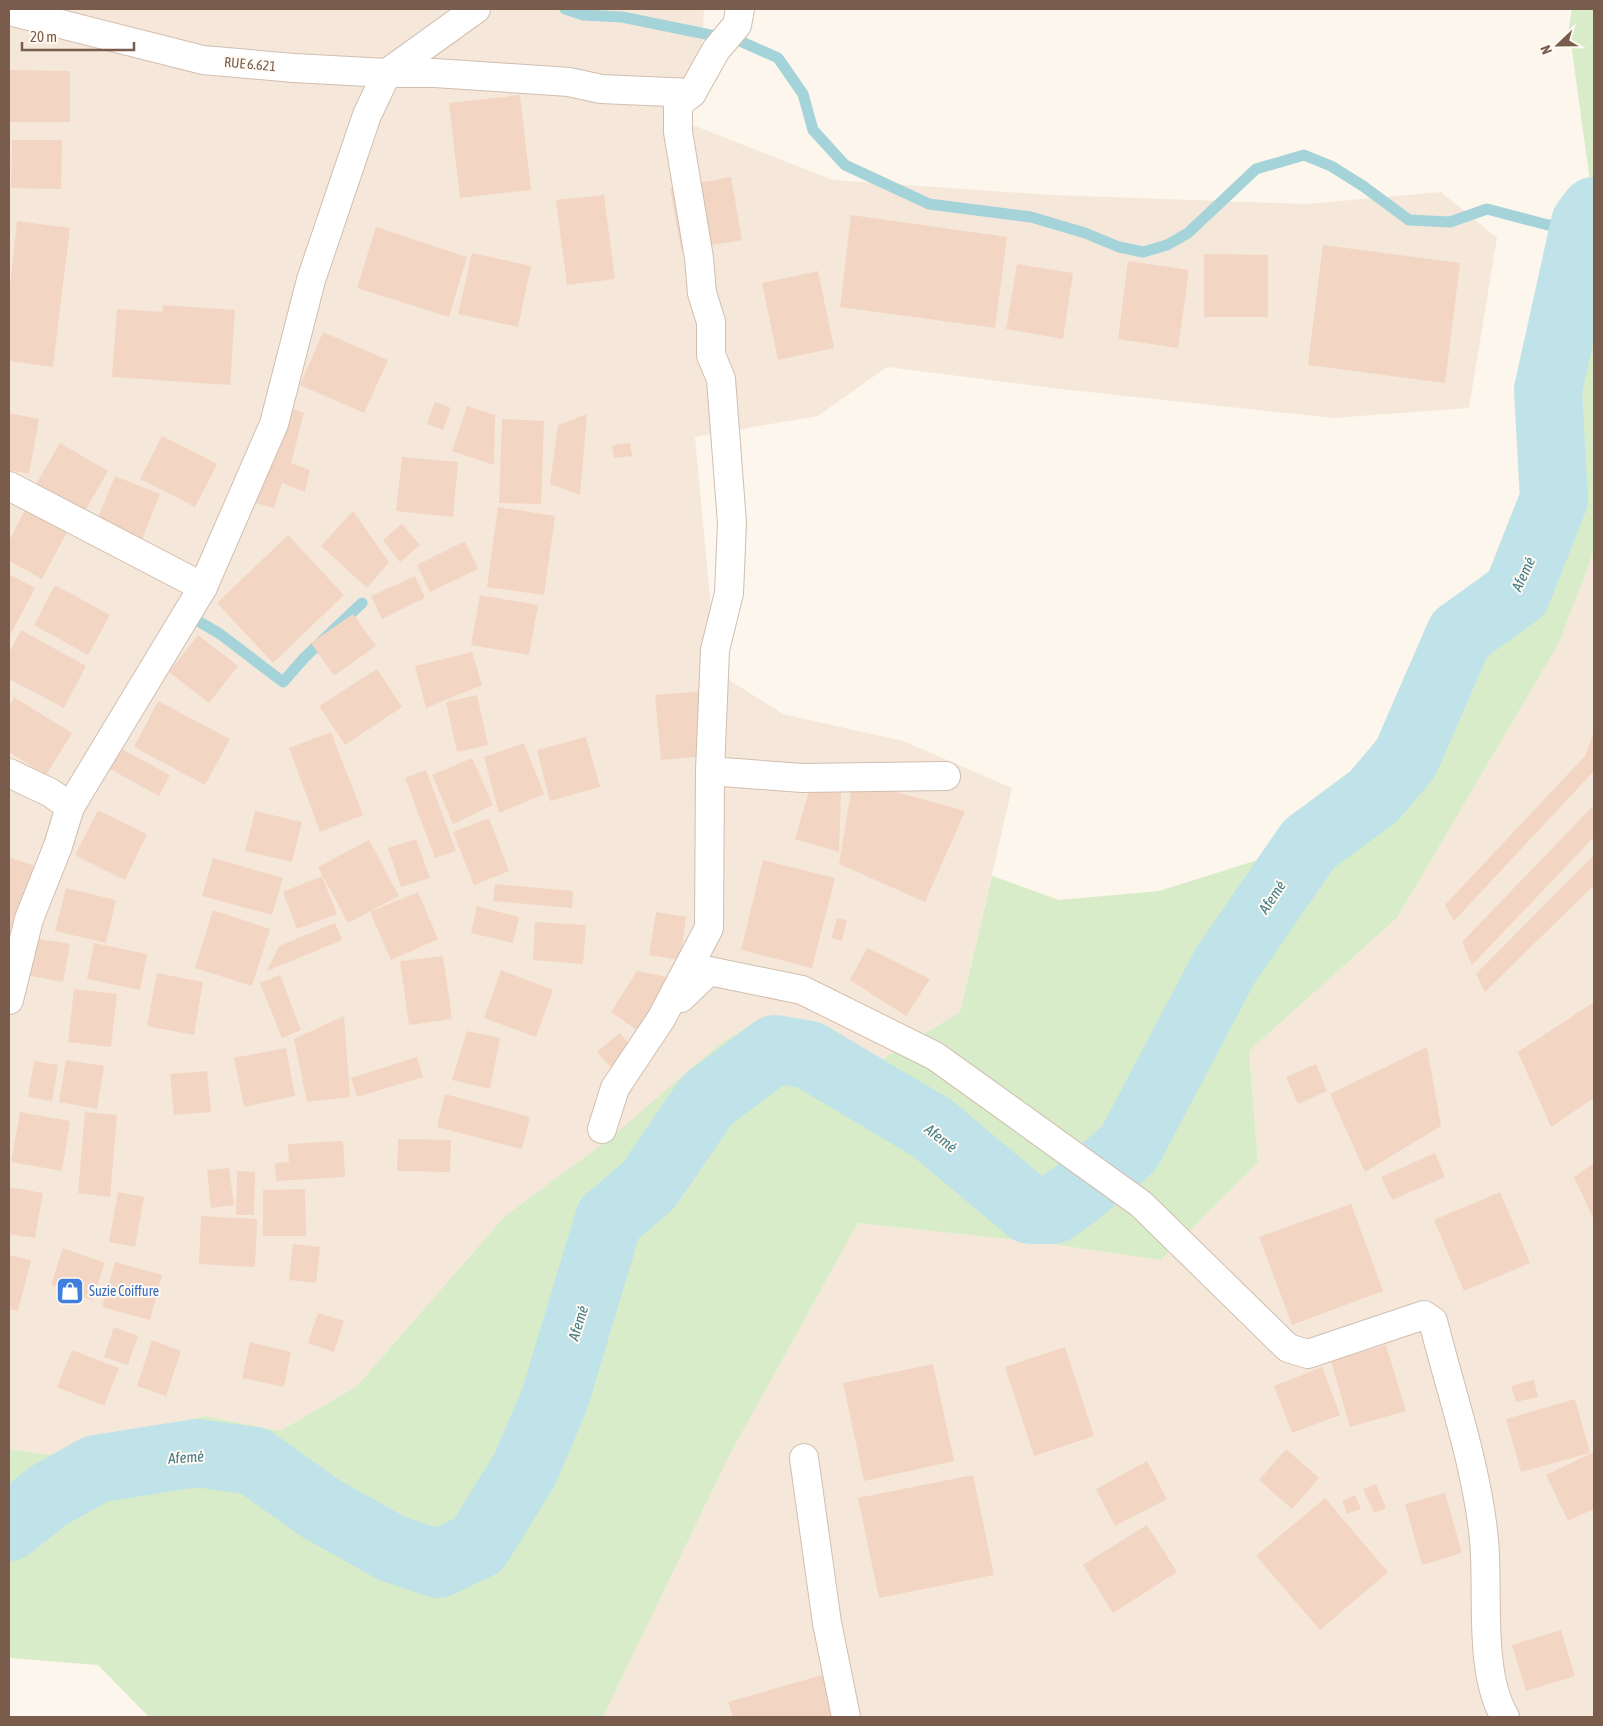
<svg xmlns="http://www.w3.org/2000/svg" width="1603" height="1726" font-family="'Asap Condensed',sans-serif">
	<style>
		.residential { fill: #f5e8da }
		.green { fill: #d8ecc9 }
		.lines { fill: none; stroke-linecap: round; stroke-linejoin: round }
		.stream { stroke: #a5d3da; stroke-width: 11 }
		.river { stroke: #bfe3e8; stroke-width: 68 }
		.building { fill: #f3d5c3 }
		.minor-casing { stroke: #d1beb0; stroke-width: 30 }
		.minor { stroke: #fff; stroke-width: 28 }
		.labels { text-anchor: middle; dominant-baseline: central; stroke-width: 4; stroke-linejoin: round; paint-order: stroke }
		.street-label { font-size: 14px; fill: #7a5c4d; stroke: #fffaf3 }
		.shop-label { font-size: 14px; fill: #366cbe; stroke: #fffaf3; text-anchor: start }
		.water-label { font-size: 15px; font-style: italic; fill: #437c86; stroke: #fffaf3 }
	</style>
	<rect width="100%" height="100%" fill="#fdf6ec"/>
	<g class="residential">
		<path d="M9,9H704L702,48L672,117L833,180L1052,195L1306,204L1441,192L1497,238L1469,408L1333,418L1070,390L887,367L818,416L695,437L717,672L783,714L903,741L1012,788L960,1012L881,1060L766,1016L609,1139L504,1217L357,1386L280,1431L205,1416L56,1456L9,1449Z"/>
		<path d="M1594,551V1717H603L729,1456L858,1223L1043,1243L1161,1260L1258,1162L1249,1051L1397,918L1559,643Z"/>
	</g>
	<g class="green">
		<path d="M1572,9H1594V211L1569,28Z"/>
		<path d="M1594,211V551L1559,643L1397,918L1249,1051L1258,1162L1161,1260L1043,1243L858,1223L729,1456L603,1717H149L98,1665L9,1658V1449L56,1456L205,1416L280,1431L357,1386L504,1217L609,1139L721,1043L766,1016L881,1060L960,1012L992,876L1059,900L1159,891L1309,844L1374,796L1406,757L1460,634L1517,593L1554,499L1548,390L1585,223Z"/>
	</g>
	<g class="lines">
		<g class="stream">
			<path d="M565,9L583,15L622,17L740,41L778,58L803,94L813,130L845,165L929,204L1031,217L1085,233L1119,247L1143,252L1167,245L1188,233L1256,169L1304,155L1331,166L1363,186L1409,220L1450,222L1487,209L1548,225L1585,223"/>
			<path d="M193,618L220,634L283,682L305,657L362,603"/>
		</g>
		<path class="river" d="M9,1527L48,1496L96,1469L196,1453L254,1461L320,1508L391,1548L438,1564L478,1545L525,1469L555,1398L609,1219L648,1186L707,1100L775,1049L809,1055L932,1128L1030,1210H1053L1077,1193L1129,1148L1225,966L1309,844L1374,796L1406,758L1460,634L1517,593L1554,499L1548,390L1585,223L1594,211"/>
	</g>
	<g class="building">
		<path d="M9,70L70,71V122H9Z"/>
		<path d="M520,95L531,190L460,198L449,103Z"/>
		<path d="M12,140H62L61,189L11,188Z"/>
		<path d="M731,177L742,240L681,250L670,188Z"/>
		<path d="M604,195L615,279L567,285L556,200Z"/>
		<path d="M851,215L1007,237L995,328L840,307Z"/>
		<path d="M17,221L70,228L53,367L9,361V294Z"/>
		<path d="M376,227L467,257L449,317L357,288Z"/>
		<path d="M1323,245L1460,263L1445,383L1308,365Z"/>
		<path d="M472,253L531,266L518,327L458,314Z"/>
		<path d="M1204,254L1268,255V317H1204Z"/>
		<path d="M1128,261L1189,270L1178,348L1118,339Z"/>
		<path d="M1017,264L1073,273L1063,339L1006,329Z"/>
		<path d="M818,271L834,348L778,360L762,283Z"/>
		<path d="M163,305L235,310L230,385L112,377L117,309L162,312Z"/>
		<path d="M323,332L388,360L364,413L300,385Z"/>
		<path d="M435,402L451,408L443,430L427,424Z"/>
		<path d="M285,406L304,413L291,463L310,470L305,492L282,483L274,508L252,502Z"/>
		<path d="M467,406L495,415L494,465L452,451Z"/>
		<path d="M9,413L39,419L29,474L9,470Z"/>
		<path d="M587,414L580,495L550,484L558,425Z"/>
		<path d="M502,419L544,421L541,504L499,503Z"/>
		<path d="M162,436L217,464L195,507L140,479Z"/>
		<path d="M60,443L108,471L83,514L35,486Z"/>
		<path d="M630,443L632,456L614,458L612,445Z"/>
		<path d="M402,457L458,462L453,517L396,511Z"/>
		<path d="M115,476L160,494L141,542L96,523Z"/>
		<path d="M498,507L555,516L544,595L487,587Z"/>
		<path d="M26,508L68,530L42,579L9,561V541Z"/>
		<path d="M353,511L389,562L367,588L321,546Z"/>
		<path d="M402,524L420,545L400,562L383,540Z"/>
		<path d="M288,535L344,595L273,663L217,603Z"/>
		<path d="M465,541L478,569L430,592L417,565Z"/>
		<path d="M9,574L35,588L9,637Z"/>
		<path d="M415,576L425,598L382,619L371,596Z"/>
		<path d="M55,585L110,615L88,655L34,625Z"/>
		<path d="M480,595L538,605L529,655L471,645Z"/>
		<path d="M353,614L376,646L334,676L311,643Z"/>
		<path d="M21,630L86,666L64,708L9,679V653Z"/>
		<path d="M198,635L238,666L209,703L169,672Z"/>
		<path d="M472,652L482,685L426,708L415,666Z"/>
		<path d="M377,669L402,707L345,745L319,706Z"/>
		<path d="M702,691L707,756L661,760L655,695Z"/>
		<path d="M477,695L488,745L457,752L446,702Z"/>
		<path d="M14,697L72,733L46,775L9,752V706Z"/>
		<path d="M158,701L230,739L205,785L134,747Z"/>
		<path d="M1594,731V771L1454,921L1445,905L1585,756Z"/>
		<path d="M331,732L363,815L320,832L289,748Z"/>
		<path d="M586,737L600,787L550,801L537,750Z"/>
		<path d="M524,743L544,794L499,813L484,757Z"/>
		<path d="M118,747L170,775L159,796L108,768Z"/>
		<path d="M472,758L493,805L453,824L432,775Z"/>
		<path d="M426,770L456,851L435,858L405,778Z"/>
		<path d="M853,780L965,811L925,902L839,864Z"/>
		<path d="M810,788L841,793L839,852L795,839Z"/>
		<path d="M1594,805V837L1472,965L1462,942Z"/>
		<path d="M98,810L147,834L125,880L75,855Z"/>
		<path d="M255,811L302,822L292,862L245,851Z"/>
		<path d="M489,818L509,871L474,885L453,832Z"/>
		<path d="M416,839L430,878L401,887L388,848Z"/>
		<path d="M369,840L399,896L348,923L318,867Z"/>
		<path d="M1594,855V885L1485,992L1476,974Z"/>
		<path d="M9,857L35,866L9,941Z"/>
		<path d="M213,858L283,878L272,915L202,896Z"/>
		<path d="M763,860L835,878L812,968L741,950Z"/>
		<path d="M322,876L337,914L297,929L283,892Z"/>
		<path d="M495,884L573,891L572,908L493,901Z"/>
		<path d="M66,888L116,900L106,943L55,931Z"/>
		<path d="M418,892L438,939L391,960L370,912Z"/>
		<path d="M477,906L519,917L513,943L471,933Z"/>
		<path d="M213,910L270,929L252,986L195,968Z"/>
		<path d="M656,912L686,917L680,960L649,955Z"/>
		<path d="M837,918L847,920L842,941L831,938Z"/>
		<path d="M535,922L586,925L583,964L533,960Z"/>
		<path d="M335,923L342,940L267,971L279,946Z"/>
		<path d="M28,937L70,944L63,982L21,974Z"/>
		<path d="M94,943L147,954L140,990L87,979Z"/>
		<path d="M867,948L930,979L906,1016L850,980Z"/>
		<path d="M443,956L452,1019L409,1025L400,961Z"/>
		<path d="M501,970L553,990L536,1037L484,1018Z"/>
		<path d="M637,971L673,978L644,1035L611,1012Z"/>
		<path d="M157,973L203,982L194,1035L147,1026Z"/>
		<path d="M280,975L301,1030L282,1038L260,983Z"/>
		<path d="M74,989L117,994L111,1047L68,1042Z"/>
		<path d="M1594,1002V1098L1551,1127L1518,1052Z"/>
		<path d="M344,1016L350,1097L307,1102L294,1039Z"/>
		<path d="M467,1031L500,1038L490,1089L452,1080Z"/>
		<path d="M620,1033L636,1052L617,1074L597,1052Z"/>
		<path d="M1427,1047L1441,1126L1365,1172L1330,1094Z"/>
		<path d="M286,1048L295,1096L244,1107L234,1058Z"/>
		<path d="M417,1057L423,1077L357,1097L351,1078Z"/>
		<path d="M66,1060L104,1066L97,1109L59,1102Z"/>
		<path d="M34,1061L58,1065L52,1101L28,1097Z"/>
		<path d="M1316,1064L1327,1091L1298,1104L1286,1077Z"/>
		<path d="M207,1071L211,1112L174,1115L170,1074Z"/>
		<path d="M445,1094L530,1117L522,1149L437,1127Z"/>
		<path d="M20,1112L70,1121L62,1171L11,1162Z"/>
		<path d="M85,1112L117,1115L110,1197L78,1193Z"/>
		<path d="M398,1139L451,1140L450,1172L397,1171Z"/>
		<path d="M343,1141L345,1177L276,1181L275,1163L289,1162L288,1144Z"/>
		<path d="M1435,1153L1445,1177L1392,1200L1381,1177Z"/>
		<path d="M1594,1163V1220L1574,1177Z"/>
		<path d="M229,1168L234,1205L211,1208L207,1170Z"/>
		<path d="M237,1171L255,1172L254,1215H236Z"/>
		<path d="M9,1187L43,1193L35,1238L9,1234Z"/>
		<path d="M305,1189L306,1236H263V1190Z"/>
		<path d="M118,1192L144,1197L135,1247L109,1242Z"/>
		<path d="M1500,1192L1530,1263L1464,1291L1434,1220Z"/>
		<path d="M1351,1204L1383,1291L1292,1325L1259,1237Z"/>
		<path d="M201,1216L257,1219L255,1267L199,1264Z"/>
		<path d="M293,1244L320,1247L316,1283L289,1280Z"/>
		<path d="M63,1248L105,1263L92,1300L51,1285Z"/>
		<path d="M9,1255L31,1260L18,1311L9,1309Z"/>
		<path d="M115,1262L162,1275L150,1320L102,1307Z"/>
		<path d="M318,1313L344,1321L334,1352L308,1343Z"/>
		<path d="M114,1327L138,1336L128,1365L104,1357Z"/>
		<path d="M152,1340L181,1351L166,1396L137,1386Z"/>
		<path d="M250,1342L291,1352L284,1387L242,1378Z"/>
		<path d="M1386,1345L1406,1411L1350,1427L1331,1361Z"/>
		<path d="M1065,1347L1094,1436L1034,1456L1005,1367Z"/>
		<path d="M72,1350L119,1368L104,1406L57,1387Z"/>
		<path d="M933,1364L954,1461L864,1481L843,1383Z"/>
		<path d="M1322,1367L1340,1415L1292,1433L1274,1386Z"/>
		<path d="M1534,1380L1538,1397L1516,1402L1511,1386Z"/>
		<path d="M1575,1399L1590,1453L1521,1472L1506,1419Z"/>
		<path d="M1286,1449L1319,1478L1292,1509L1259,1480Z"/>
		<path d="M1594,1452V1509L1568,1521L1546,1475Z"/>
		<path d="M1147,1461L1167,1499L1115,1526L1096,1489Z"/>
		<path d="M973,1475L994,1575L879,1598L858,1498Z"/>
		<path d="M1376,1484L1386,1508L1374,1513L1363,1489Z"/>
		<path d="M1445,1493L1462,1553L1422,1565L1405,1504Z"/>
		<path d="M1355,1495L1361,1509L1347,1514L1342,1501Z"/>
		<path d="M1325,1498L1388,1572L1320,1630L1256,1556Z"/>
		<path d="M1147,1525L1177,1572L1113,1613L1083,1565Z"/>
		<path d="M1561,1630L1575,1676L1526,1691L1512,1645Z"/>
		<path d="M822,1675L834,1717H733L728,1702Z"/>
	</g>
	<g class="lines">
		<g class="minor-casing">
			<g id="minor">
				<path d="M9,11L203,60L294,68L387,73L476,9"/>
				<path d="M692,93L716,50L737,25L740,9"/>
				<path d="M9,486L203,587"/>
				<path d="M710,771L802,778L946,776"/>
				<path d="M9,773L51,793L70,807"/>
				<path d="M681,998L709,971L802,990L935,1056L1141,1204L1288,1348L1308,1354L1424,1315L1433,1321C1451,1393 1477,1466 1484,1540C1489,1593 1478,1671 1505,1717"/>
				<path d="M9,1000L29,919L58,846L70,807L203,587L274,424L311,280L367,115L387,73H435L569,82L601,89L692,93L678,104V132L699,258L702,293L711,322V355L721,379L732,523L729,593L715,650L710,771L709,928L661,1019L615,1088L602,1129"/>
				<path d="M804,1458L827,1623L846,1717"/>
			</g>
		</g>
		<use href="#minor" class="minor"/>
	</g>
	<defs>
		<g id="shop-square" transform="scale(1.4375)"><rect x="-9" y="-9" width="18" height="18" rx="4" fill="#3f7fe0" stroke="#fffaf3"/><path d="M-5-2.5h2.3a2.7 3.5 0 0 1 5.4 0H5L5.5 6h-11ZM-1.5-2.5h3a1.5 2.3 0 0 0-3 0Z" fill="#fff"/></g>
	</defs>
	<g fill-rule="evenodd">
		<use href="#shop-square" x="70" y="1291"/>
	</g>
	<g class="labels">
		<g class="street-label">
			<text transform="translate(250 64) rotate(5)">RUE 6.621</text>
		</g>
		<g class="shop-label">
			<text x="89" y="1291">Suzie Coiffure</text>
		</g>
		<g class="water-label">
			<text transform="translate(1523 574) rotate(-65)">Afemé</text>
			<text transform="translate(1272 897) rotate(-56)">Afemé</text>
			<text transform="translate(941 1138) rotate(38)">Afemé</text>
			<text transform="translate(578 1323) rotate(-73)">Afemé</text>
			<text transform="translate(186 1457) rotate(-4)">Afemé</text>
		</g>
	</g>
	<rect width="1603" height="1726" fill="none" stroke="#7a5c4d" stroke-width="20"/>
	<g transform="translate(1558 45) rotate(248)" stroke="#fffaf3" stroke-width="4" paint-order="stroke">
	<path d="M0-4L9 19L0 12L-9 19Z" fill="#7a5c4d"/>
	<text y="-8" font-size="14" font-weight="bold" text-anchor="middle" fill="#7a5c4d">N</text>
	</g>
	<path d="M22 42v8h112v-8" fill="none" stroke="#7a5c4d" stroke-width="2.5"/>
	<text x="30" y="42" font-size="15" fill="#7a5c4d" stroke="#fffaf3" stroke-width="4" paint-order="stroke">20 m</text>
</svg>
